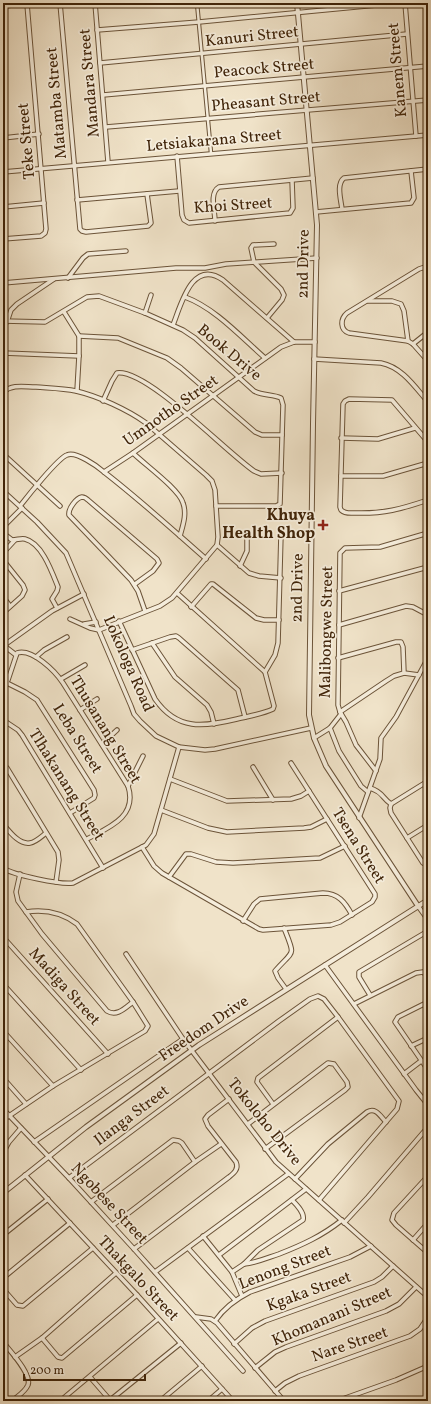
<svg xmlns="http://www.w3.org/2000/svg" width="431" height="1404" font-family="Vollkorn,serif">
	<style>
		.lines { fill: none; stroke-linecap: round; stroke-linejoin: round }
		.pedestrian-casing { stroke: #6c5439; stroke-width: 4.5 }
		.minor-casing { stroke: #6c5439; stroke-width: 5.5 }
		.tertiary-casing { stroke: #6c5439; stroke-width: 6 }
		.pedestrian { stroke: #f5eddc; stroke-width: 2.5 }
		.minor { stroke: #f5eddc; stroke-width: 3.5 }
		.tertiary { stroke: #f5eddc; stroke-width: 4 }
		.poi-dot { fill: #8f2418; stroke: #f5eddc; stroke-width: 1.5 }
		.labels { text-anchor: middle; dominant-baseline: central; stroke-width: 3.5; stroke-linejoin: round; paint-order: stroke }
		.street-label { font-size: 16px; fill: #402409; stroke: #f5eddc }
		.poi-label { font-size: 16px; font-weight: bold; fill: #402409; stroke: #f5eddc; text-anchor: end }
	</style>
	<rect width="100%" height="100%" fill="#f0e3c9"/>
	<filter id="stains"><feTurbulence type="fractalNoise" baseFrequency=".005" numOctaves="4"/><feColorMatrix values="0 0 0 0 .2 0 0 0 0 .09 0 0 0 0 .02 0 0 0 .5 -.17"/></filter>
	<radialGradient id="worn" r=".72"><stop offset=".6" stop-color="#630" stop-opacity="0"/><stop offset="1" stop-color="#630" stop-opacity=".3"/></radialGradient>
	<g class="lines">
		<g class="pedestrian-casing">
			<path id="pedestrian" d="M197,3L211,153"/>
		</g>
		<g class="minor-casing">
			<g id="minor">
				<path d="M60,3L80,229L82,231L86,232L148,226L151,223L147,194"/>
				<path d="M95,3L108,162"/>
				<path d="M405,3L416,136"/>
				<path d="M3,6L37,3"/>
				<path d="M97,30L199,22L398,3"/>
				<path d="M100,63L407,34"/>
				<path d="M103,95L428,66"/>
				<path d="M106,127L428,100"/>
				<path d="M3,138L39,134"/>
				<path d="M177,156L182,215L184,220L189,223L290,213L293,208L292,180"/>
				<path d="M3,172L428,135"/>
				<path d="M77,200L179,191"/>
				<path d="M3,207L44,203"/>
				<path d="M342,209C341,200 336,184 344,178L428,169"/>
				<path d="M316,212L411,203L414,198L411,171"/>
				<path d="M215,221C215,211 209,193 219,187L313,178"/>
				<path d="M3,239L41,236L45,233L46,229L27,4"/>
				<path d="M428,266L419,269L347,313C340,319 340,330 349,333L408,341L413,344L428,361"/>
				<path d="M68,278L83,258L88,254L126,251"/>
				<path d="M3,283L176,268H205L226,264L317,258"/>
				<path d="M185,297C215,308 241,337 265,358"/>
				<path d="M368,301H392L401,304L404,311L408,341"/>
				<path d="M64,312L79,336V356L77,391"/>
				<path d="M145,313L151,295"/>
				<path d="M267,318L282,300L284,295L281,289L254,262L251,248L253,245L274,244"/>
				<path d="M3,321L45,322L87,297L99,296L145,313L183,330L195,338L254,391C264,396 272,394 281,398L283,405L280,504L276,506H216"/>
				<path d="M7,322L11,310L17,304L54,279"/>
				<path d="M173,325C181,305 192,258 223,280L294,342"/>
				<path d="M79,336L118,338L167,358L181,368L255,432L262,435H282"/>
				<path d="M413,344L428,332"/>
				<path d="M3,353L79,356"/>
				<path d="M314,359L381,363C402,367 415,387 428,402"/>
				<path d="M3,392C13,384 24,387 36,387C49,388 63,388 76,391C98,396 128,410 146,423L206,475L212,481L215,490L218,537L217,545L172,598L160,606L99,630L90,628L70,619"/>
				<path d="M103,401L112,381L117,373C147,369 226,452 254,471L261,474L282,473"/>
				<path d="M341,438L378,439L415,428"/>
				<path d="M428,442L392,400L349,399L345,401L343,404L340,507L341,510C345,514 350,513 355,513C384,514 401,509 428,500"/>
				<path d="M133,453C144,464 179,489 183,503C187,514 183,525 180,536"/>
				<path d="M3,454L60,506"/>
				<path d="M104,472L133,453L281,347L294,342H315"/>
				<path d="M341,476H383L428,463"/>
				<path d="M3,491L37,522L66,553L131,706L134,714L140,721L156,736L179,747L205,750L215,749L311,728"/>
				<path d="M20,506C27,497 58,458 67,455C76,451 97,466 104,472C139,499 173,530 206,559"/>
				<path d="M3,527L22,508"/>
				<path d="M3,533L12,540C17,540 21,538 25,539C42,543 52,572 58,587L57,591L52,599L57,608"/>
				<path d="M217,545L249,573L259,576L281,578"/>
				<path d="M3,553L15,540"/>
				<path d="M3,560L23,585L25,590L22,596L3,613"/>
				<path d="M240,566L247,551V533"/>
				<path d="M135,584L153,571L159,563L157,559L88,500C86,498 85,497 82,497C76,498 68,509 69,515L131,580L138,591L145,611"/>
				<path d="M339,591L428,567"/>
				<path d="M3,597L10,606"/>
				<path d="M191,607L211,584H213L256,618L264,620H279"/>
				<path d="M119,621L155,699C177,731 204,727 237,719C249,716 263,714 273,709L274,706L265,672L177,593"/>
				<path d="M84,624L96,622"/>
				<path d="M339,625L406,606L413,607L428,615"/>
				<path d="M152,643L175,677L207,705L211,712L214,724"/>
				<path d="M3,645L16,655"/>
				<path d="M3,646L52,611L84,594"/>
				<path d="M132,650L170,637L176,636L179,638L238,690L245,717"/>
				<path d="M36,657L44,650L67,637"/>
				<path d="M338,658L396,642H401L403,647L404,673L394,676L386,681L340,712"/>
				<path d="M265,672L275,655L278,643L281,534"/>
				<path d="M404,673L419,675"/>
				<path d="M61,679L85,665"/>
				<path d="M7,683L25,692L37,700L94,790L95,795L94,798L70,813"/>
				<path d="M3,689L8,680L17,653C32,648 55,671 63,683L128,786C138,817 108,828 87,839"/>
				<path d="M80,710L97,699"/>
				<path d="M3,720L18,730L22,735L103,868"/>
				<path d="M330,728L339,751L361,786L368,792"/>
				<path d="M314,738L330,728L341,714"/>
				<path d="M102,744L117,730"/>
				<path d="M3,764L7,768L58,852L59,860L56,882"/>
				<path d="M253,767L273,800"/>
				<path d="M376,771L356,745L346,722L340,712L338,705L340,553L345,548L380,547L428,533"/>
				<path d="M170,779L227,801L291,799L301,796L309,791"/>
				<path d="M128,786L143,756"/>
				<path d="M370,788C383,792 382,798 391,804"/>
				<path d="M391,804L390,808L391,813L423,863L428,866"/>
				<path d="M391,804L428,781"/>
				<path d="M161,810L208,828L227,832L304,828L311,827L327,819"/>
				<path d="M359,818L380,759L381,738L396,717L428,658"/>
				<path d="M3,824C9,831 19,845 30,843C36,842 42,836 46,833"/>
				<path d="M407,838L428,825"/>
				<path d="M142,847L154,866L162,873L259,929L263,930L331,925L340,922L372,902L375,897V894L291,763"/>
				<path d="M3,868C13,875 61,885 73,883L146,845L154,834L179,747"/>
				<path d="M20,874L16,892L18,901L42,934L107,1011C117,1017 125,1008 133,1002"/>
				<path d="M169,877L186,854H191L216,862L233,863L320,858L345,846"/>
				<path d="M418,906L428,920"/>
				<path d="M243,921L254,904L260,899L323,893C338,893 345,902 352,915"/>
				<path d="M284,928C296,958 294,949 275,971L278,978L286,989"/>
				<path d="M3,937L108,1054"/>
				<path d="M126,954L183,1039L276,1162L428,1297"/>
				<path d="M325,965L416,1090L428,1105"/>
				<path d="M3,984L81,1070"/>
				<path d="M370,995L359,977V972L428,931"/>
				<path d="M428,1002L398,1017L395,1022L428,1070"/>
				<path d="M354,1004L416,973L423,972L428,977"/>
				<path d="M3,1031L53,1086"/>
				<path d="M411,1046L428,1038"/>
				<path d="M404,1074L421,1061"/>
				<path d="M3,1078L26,1104"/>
				<path d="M273,1104L257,1082L258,1078L338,1017"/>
				<path d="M3,1109L69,1178L134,1249L243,1371"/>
				<path d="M3,1120L53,1086L145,1031L148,1026L133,1002L77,924C61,912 45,909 26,912"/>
				<path d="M248,1124L328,1063L334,1064L347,1082L348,1087L345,1090L265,1149"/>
				<path d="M34,1142L183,1039"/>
				<path d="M3,1153L9,1142L21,1128"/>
				<path d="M25,1175L137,1295L233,1401"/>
				<path d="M428,1176L394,1213L392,1220L396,1225L428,1253"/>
				<path d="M69,1178L279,1021L310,999L318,996L324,999L338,1017L399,1101L397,1109L319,1200"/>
				<path d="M295,1179L328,1144L367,1112C376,1107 380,1116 386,1122"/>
				<path d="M91,1202L173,1140L179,1141L182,1143L195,1162"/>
				<path d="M344,1223L368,1197L428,1127"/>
				<path d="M113,1225L195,1162L221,1144"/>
				<path d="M3,1235L48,1199"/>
				<path d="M203,1236L232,1272L244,1264L258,1250L303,1220C305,1213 297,1205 292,1200"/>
				<path d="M413,1240L428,1223"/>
				<path d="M188,1248L235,1300"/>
				<path d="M134,1249L229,1177C234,1173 239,1169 236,1162L208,1126L205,1119L208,1115L229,1099"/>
				<path d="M219,1255L306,1189"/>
				<path d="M244,1264C256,1263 267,1258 279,1254C302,1245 322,1236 342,1220"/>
				<path d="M155,1272L288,1174"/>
				<path d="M232,1272L242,1296"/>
				<path d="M3,1278L70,1223"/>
				<path d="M3,1289L17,1305L23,1306L93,1248"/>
				<path d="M196,1317L211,1319L217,1323L284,1401"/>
				<path d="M215,1321C224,1308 236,1299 250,1292L350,1257L371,1246"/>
				<path d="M42,1338L58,1357L62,1358L137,1295"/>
				<path d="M3,1342C10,1351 32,1374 28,1385C25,1392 18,1396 12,1401"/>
				<path d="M234,1344L252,1328L265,1321L374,1282L382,1277L393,1266"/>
				<path d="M15,1357L42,1338L116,1273"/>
				<path d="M255,1368L275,1352L286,1347L386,1311L399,1304L416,1287"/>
				<path d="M90,1377L110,1400"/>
				<path d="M275,1391L285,1383L299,1376L410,1336L420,1329L428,1317"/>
				<path d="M60,1401L158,1319"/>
				<path d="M109,1401L181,1343"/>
				<path d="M160,1401L202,1366"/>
				<path d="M208,1401L222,1389"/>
				<path d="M337,1401L396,1380L428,1366"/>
				<path d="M422,1401L428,1398"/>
			</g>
		</g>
		<g class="tertiary-casing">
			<g id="tertiary">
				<path d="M297,3L317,225L313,424L309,715L314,738L326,766L418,906"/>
				<path d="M3,1193L86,1127L199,1045L428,900"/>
			</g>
		</g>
		<use href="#pedestrian" class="pedestrian"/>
		<use href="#minor" class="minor"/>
		<use href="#tertiary" class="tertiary"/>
	</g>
	<path class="poi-dot" d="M321 519h4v4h4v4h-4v4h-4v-4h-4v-4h4z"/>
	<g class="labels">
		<g class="street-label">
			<text transform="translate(252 37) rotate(-6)">Kanuri Street</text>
			<text transform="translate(264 69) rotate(-5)">Peacock Street</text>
			<text transform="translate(398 70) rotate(-95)">Kanem Street</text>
			<text transform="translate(90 83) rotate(-95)">Mandara Street</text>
			<text transform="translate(266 102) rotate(-5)">Pheasant Street</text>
			<text transform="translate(57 103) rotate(-95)">Matamba Street</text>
			<text transform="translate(27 141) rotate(-95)">Teke Street</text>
			<text transform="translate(214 141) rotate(-5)">Letsiakarana Street</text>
			<text transform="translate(233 206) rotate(-4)">Khoi Street</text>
			<text transform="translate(304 264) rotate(-89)">2nd Drive</text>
			<text transform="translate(229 353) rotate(40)">Book Drive</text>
			<text transform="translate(171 411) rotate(-35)">Umnotho Street</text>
			<text transform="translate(298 588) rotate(-89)">2nd Drive</text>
			<text transform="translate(327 632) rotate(-89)">Malibongwe Street</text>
			<text transform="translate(128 664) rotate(66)">Lokologa Road</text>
			<text transform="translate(105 730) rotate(59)">Thusanang Street</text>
			<text transform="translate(77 739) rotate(58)">Leba Street</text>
			<text transform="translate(66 785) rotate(58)">Tlhakanang Street</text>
			<text transform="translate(358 846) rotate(58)">Tsena Street</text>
			<text transform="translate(64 987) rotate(48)">Madiga Street</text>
			<text transform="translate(204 1029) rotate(-34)">Freedom Drive</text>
			<text transform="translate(132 1116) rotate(-37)">Ilanga Street</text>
			<text transform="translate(264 1122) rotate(51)">Tokoloho Drive</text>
			<text transform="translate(109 1204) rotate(47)">Ngobese Street</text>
			<text transform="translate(285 1268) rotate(-21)">Lenong Street</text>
			<text transform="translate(138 1279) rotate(47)">Thakgalo Street</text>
			<text transform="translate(309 1292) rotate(-20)">Kgaka Street</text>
			<text transform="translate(332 1317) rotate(-23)">Khomanani Street</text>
			<text transform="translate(350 1345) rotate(-19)">Nare Street</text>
		</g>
		<g class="poi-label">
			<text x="315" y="516">Khuya<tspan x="315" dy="18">Health Shop</tspan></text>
		</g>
	</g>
	<rect width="431" height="1404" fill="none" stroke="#f0e3c9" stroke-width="16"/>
	<rect x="4" y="4" width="423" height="1396" fill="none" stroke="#402409" stroke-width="2"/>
	<rect x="8" y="8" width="415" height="1388" fill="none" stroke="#402409"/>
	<path d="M24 1374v6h121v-6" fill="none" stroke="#402409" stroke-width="2"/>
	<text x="30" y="1374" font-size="12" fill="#402409" stroke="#f5eddc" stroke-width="3" paint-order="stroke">200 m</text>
	<rect width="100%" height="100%" filter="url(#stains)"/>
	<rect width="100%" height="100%" fill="url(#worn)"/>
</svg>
